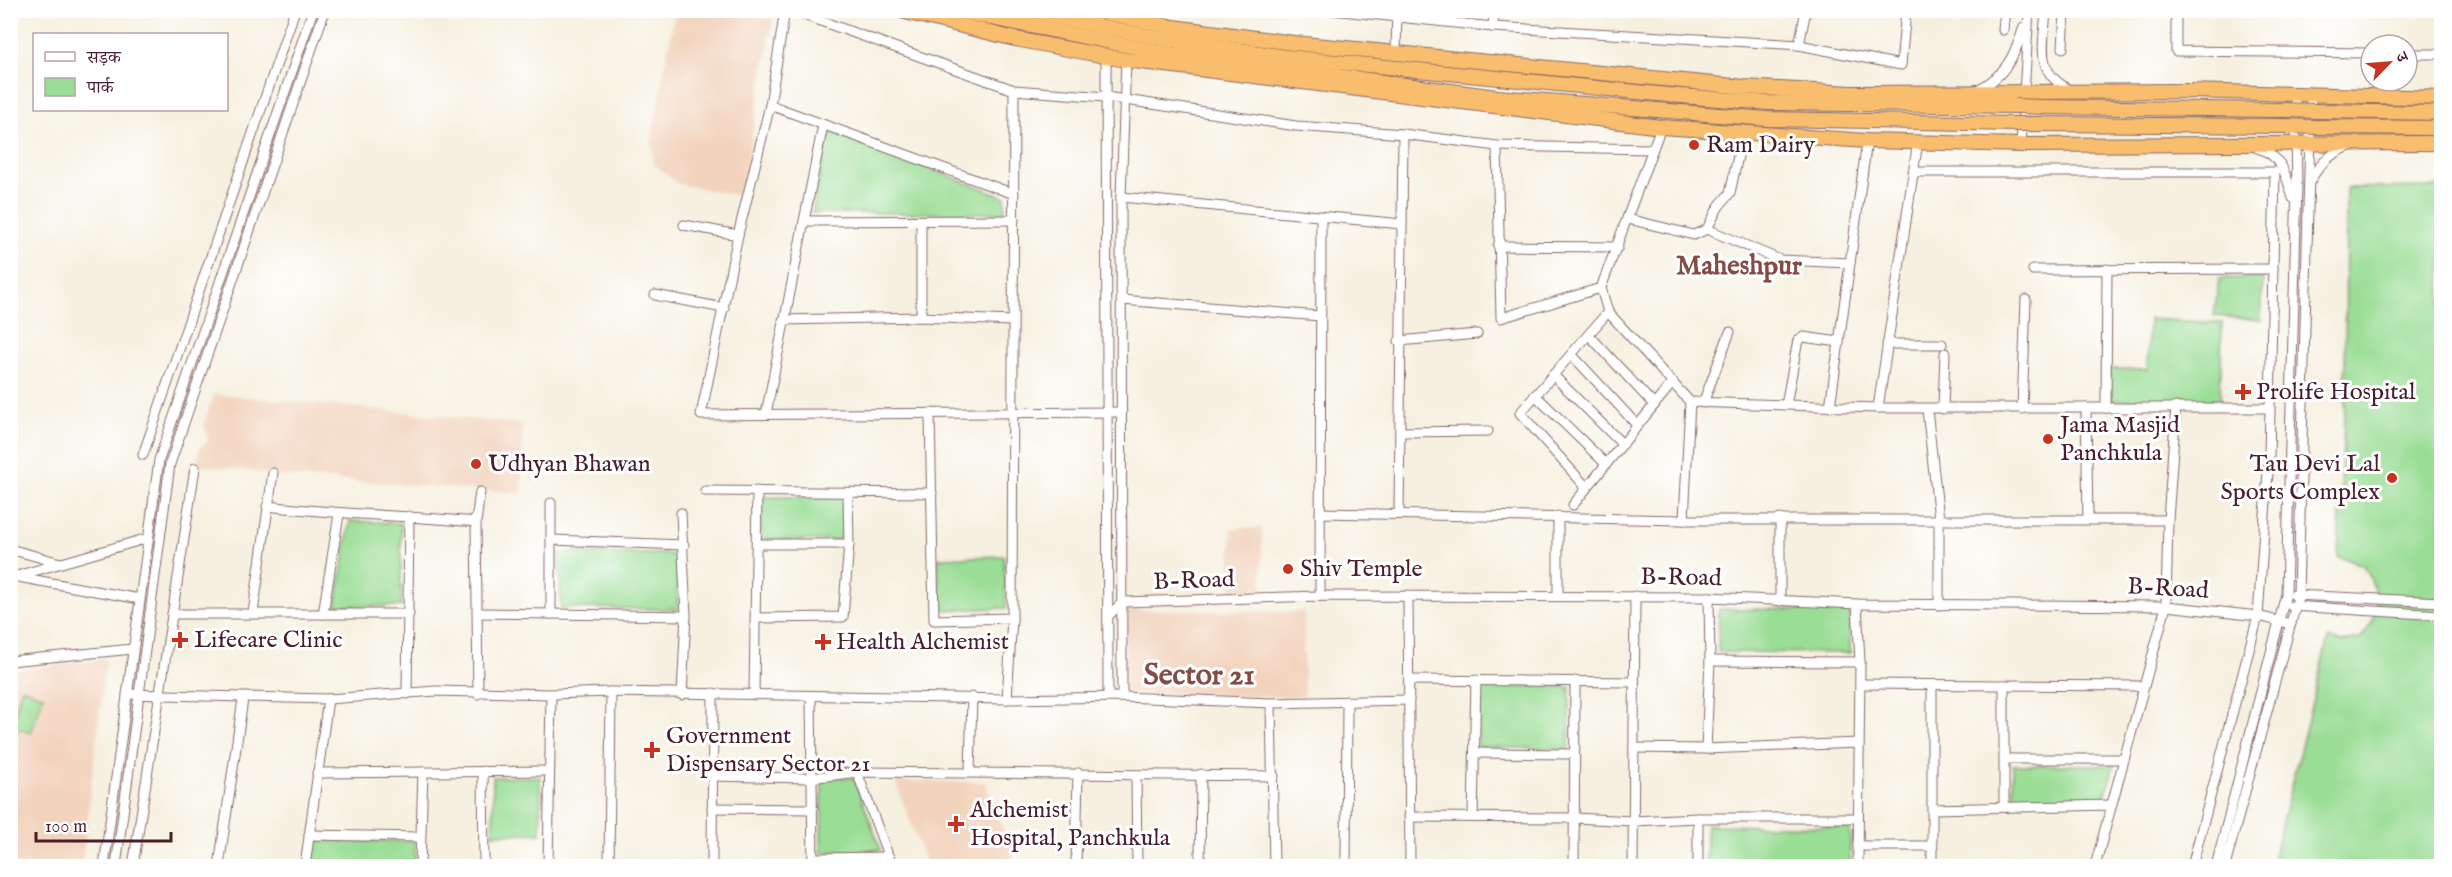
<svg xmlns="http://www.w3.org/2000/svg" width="2452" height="877" font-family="'IM FELL English','Noto Serif Devanagari',serif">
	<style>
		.built { fill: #f2d4be }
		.green { fill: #9add94; stroke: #727e60; stroke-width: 1.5 }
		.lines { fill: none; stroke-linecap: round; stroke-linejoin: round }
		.minor-casing { stroke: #86686a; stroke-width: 11 }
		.highway-casing { stroke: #86686a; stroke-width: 16 }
		.minor { stroke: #fff; stroke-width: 9 }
		.highway { stroke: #f9be6d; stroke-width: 14 }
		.highway-bridge-casing { stroke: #86686a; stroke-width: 16; stroke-linecap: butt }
		.highway-bridge { stroke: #f9be6d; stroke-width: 14 }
		.poi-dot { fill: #c8321e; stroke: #fff; stroke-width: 2 }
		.labels { text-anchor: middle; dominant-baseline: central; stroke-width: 6; stroke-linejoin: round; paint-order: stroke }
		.poi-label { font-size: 24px; fill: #4a1f2b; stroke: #fff; text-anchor: start }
		.street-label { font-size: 24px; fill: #4a1f2b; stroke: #fff }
		.quarter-label { font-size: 27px; font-weight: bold; fill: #834d46; stroke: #fff }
		.district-label { font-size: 30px; font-weight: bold; fill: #834d46; stroke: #fff }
	</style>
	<rect width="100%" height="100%" fill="#fff"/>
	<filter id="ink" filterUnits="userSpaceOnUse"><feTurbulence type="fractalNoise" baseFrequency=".0167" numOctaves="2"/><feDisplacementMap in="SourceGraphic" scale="12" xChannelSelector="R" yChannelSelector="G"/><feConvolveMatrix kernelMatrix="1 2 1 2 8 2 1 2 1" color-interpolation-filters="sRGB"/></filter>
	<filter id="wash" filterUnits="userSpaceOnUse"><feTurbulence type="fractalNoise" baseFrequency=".008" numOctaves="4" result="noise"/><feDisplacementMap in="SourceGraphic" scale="24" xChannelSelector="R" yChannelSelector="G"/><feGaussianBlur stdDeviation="1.35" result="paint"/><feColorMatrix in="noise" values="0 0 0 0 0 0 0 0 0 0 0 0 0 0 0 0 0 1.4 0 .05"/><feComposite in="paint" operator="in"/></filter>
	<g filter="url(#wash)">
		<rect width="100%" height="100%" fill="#f5f0df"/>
		<g class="built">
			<path d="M675,11H727L773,19L741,196L678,184L654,164L651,143Z"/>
			<path d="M214,394L522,424V493L284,476L197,464L199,449L208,441L204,423Z"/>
			<rect x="1231" y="528" width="31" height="63"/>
			<path d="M1131,610L1304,612V697L1125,694V616Z"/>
			<path d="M106,659L82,866H11L10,671Z"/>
			<path d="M895,781L985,782L1017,866H927Z"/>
		</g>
		<g class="green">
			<path d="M829,131L1005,197V213H812Z"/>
			<path d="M2441,187V866H2271L2328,639L2340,642L2360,639C2382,614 2380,594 2364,565L2338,557L2345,400L2346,188Z"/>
			<path d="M2219,278H2263L2261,320L2214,316Z"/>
			<path d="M2149,319L2222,323L2220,401L2111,400L2110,369L2147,370Z"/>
			<rect x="761" y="497" width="82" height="43"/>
			<path d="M350,521L401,523V606H336Z"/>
			<path d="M559,553L676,554L678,609L561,608Z"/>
			<path d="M1004,556L1006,608L940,610L938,558Z"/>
			<path d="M1719,609L1850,610V653L1718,652Z"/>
			<path d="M1479,685L1570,687L1569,749L1478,747Z"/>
			<path d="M22,688L43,696L31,733L11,727Z"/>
			<path d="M2013,765H2114L2105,797L2013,800Z"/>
			<path d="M493,777H540L541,833L493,834Z"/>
			<path d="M822,778H854L881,850L821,852Z"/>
			<path d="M1706,825L1850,827V866H1706Z"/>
			<path d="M313,841H415V866H311Z"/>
		</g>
	</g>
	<g filter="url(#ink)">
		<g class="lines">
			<g class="minor-casing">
				<g id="minor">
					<path d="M785,10L770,105L738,235L701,415L1122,412"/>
					<path d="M790,10L1014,90L1106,97L1296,126L1403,134L1497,146L1652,149"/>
					<path d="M1332,10L1493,27L1799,45L1901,65L1906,10"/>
					<path d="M2046,10C2044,45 2034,72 2070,90"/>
					<path d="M2176,10V51L2371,53"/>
					<path d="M1493,27L1494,10"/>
					<path d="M2003,30L2005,10"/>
					<path d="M1799,45L1806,10"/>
					<path d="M2063,48L2065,10"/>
					<path d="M1396,53L1397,10"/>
					<path d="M2407,54H2442"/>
					<path d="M1106,56L1108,696"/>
					<path d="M1977,90C2005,77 2015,55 2024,27"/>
					<path d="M770,105L1014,194"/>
					<path d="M1661,127L1601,288L1608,312L1690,402L1684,520"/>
					<path d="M2021,145L2029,10"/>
					<path d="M1497,146L1501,318L1601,288"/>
					<path d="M2257,148C2282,155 2286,175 2293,198"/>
					<path d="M1913,172H2275L2269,457L2258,616L2192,866"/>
					<path d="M2310,181C2320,163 2331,153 2350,146"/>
					<path d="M1121,197L1402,224"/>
					<path d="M1628,219L1694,235L1707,229L1719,206L1730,193L1743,133"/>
					<path d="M804,221L1014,220"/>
					<path d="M684,225L738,235"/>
					<path d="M1707,229L1780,260L1850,263"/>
					<path d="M1498,246L1618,247"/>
					<path d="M2033,270L2273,269"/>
					<path d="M655,295L724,308"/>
					<path d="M1122,300L1320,316"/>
					<path d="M921,317V221"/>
					<path d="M783,320L921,317L1011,321"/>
					<path d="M1589,335L1654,405"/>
					<path d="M1399,341L1477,334"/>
					<path d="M1887,344H1942"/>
					<path d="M1572,355L1637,425"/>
					<path d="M1553,375L1622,444"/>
					<path d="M1535,395L1606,464"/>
					<path d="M1690,402L1878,408H2269"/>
					<path d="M1703,403L1730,332"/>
					<path d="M1786,405L1798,340L1803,337L1839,342"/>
					<path d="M1830,407L1867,141"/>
					<path d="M1878,408L1918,141"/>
					<path d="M2086,408L2088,518"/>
					<path d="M2106,408L2107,269"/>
					<path d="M1927,409L1939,519V605"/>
					<path d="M1943,409L1945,353"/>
					<path d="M2022,409L2026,300"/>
					<path d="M930,413L934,620L1012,618"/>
					<path d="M766,414L823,125"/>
					<path d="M1400,432L1488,431"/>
					<path d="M143,455L295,10"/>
					<path d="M1587,488L1520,413L1608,312"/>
					<path d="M705,491L932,493"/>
					<path d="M1573,505L1673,382"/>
					<path d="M267,506C337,514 406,516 476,522"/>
					<path d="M681,513L686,615L682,695"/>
					<path d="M1320,513L1684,520H2168"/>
					<path d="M1399,514L1403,134"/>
					<path d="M1558,516V596"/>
					<path d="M551,540L684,545"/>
					<path d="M757,544H849"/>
					<path d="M10,549L60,563"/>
					<path d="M18,577L140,599"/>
					<path d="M10,578L148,538"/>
					<path d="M1408,595L1410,866"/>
					<path d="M2294,595L2442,602"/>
					<path d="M1320,596L1321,218"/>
					<path d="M1780,601V519"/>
					<path d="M1857,604L1860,662L1858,866"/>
					<path d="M2291,606L2442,615"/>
					<path d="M253,613L273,473"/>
					<path d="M479,613L686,616"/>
					<path d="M172,614H409"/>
					<path d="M323,614L339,514"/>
					<path d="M551,614V503"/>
					<path d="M1108,616L1123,602L1320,596L1709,597L1857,604L2166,606L2258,616L2291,624"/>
					<path d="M757,618L843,617L849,544L848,493"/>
					<path d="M10,661L133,649"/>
					<path d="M1710,661L1860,662"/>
					<path d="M1409,680L1634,682"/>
					<path d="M1860,684L2144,686"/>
					<path d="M1932,685V866"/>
					<path d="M127,694L328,699L436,691L551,694L611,692L1007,699L1122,697L1271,703L1409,700"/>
					<path d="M407,694L409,516"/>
					<path d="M478,694L476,522L480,492"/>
					<path d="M754,695L757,491"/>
					<path d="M811,696L813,866"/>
					<path d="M1122,697L1121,197L1126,60"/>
					<path d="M1007,699L1012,618L1014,90"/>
					<path d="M1271,703L1274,866"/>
					<path d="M1634,748L1706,749L1859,743"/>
					<path d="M1706,749L1710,661L1709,597"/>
					<path d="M1475,753L1574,754"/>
					<path d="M2004,759H2124"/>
					<path d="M483,771L484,866"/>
					<path d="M857,772L892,866"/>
					<path d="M970,772L972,697"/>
					<path d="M317,773L549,771"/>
					<path d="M1136,775L1137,866"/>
					<path d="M711,776L811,778L857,772L1274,776"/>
					<path d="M2004,807V685"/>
					<path d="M712,808L812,809"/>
					<path d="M1933,809L2111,805"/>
					<path d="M1409,817L1574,818L1633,821L1698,818H1858"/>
					<path d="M1473,817L1476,680"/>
					<path d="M309,835L420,837"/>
					<path d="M1858,846H1933"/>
					<path d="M813,858L889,857"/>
					<path d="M104,866L159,460L313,10"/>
					<path d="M116,866L170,464L325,10"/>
					<path d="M133,866L195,468"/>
					<path d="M219,866L243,699"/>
					<path d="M305,866L328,699"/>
					<path d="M420,866L423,772"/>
					<path d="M548,866L551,694"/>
					<path d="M609,866L611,692"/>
					<path d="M712,866L713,693"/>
					<path d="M1076,866L1078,773"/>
					<path d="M1200,866L1201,774"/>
					<path d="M1346,866L1347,701"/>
					<path d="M1574,866L1575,681"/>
					<path d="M1633,866L1635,596"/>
					<path d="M1698,866V818"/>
					<path d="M2095,866L2166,606L2168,520L2176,407"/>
					<path d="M2216,866L2286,594L2297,183L2295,94"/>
					<path d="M2225,866L2298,597L2311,94"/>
				</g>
			</g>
			<g class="highway-casing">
				<g id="highway">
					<path d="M897,10L1015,39L1126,60L1661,127L1867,141L2021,145L2442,143"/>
					<path d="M952,10L1169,54L1497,97L1768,119L2016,124"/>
					<path d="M1020,10L1164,39L1287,57L1668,95L1769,103L2016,106"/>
					<path d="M1092,10L1173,27L1294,43L1744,87L1851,93L2189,91L2442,98"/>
					<path d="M2041,107L2284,110"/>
					<path d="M2316,111L2442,113"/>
					<path d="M2038,124L2284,126"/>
					<path d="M2317,127L2442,128"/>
				</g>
			</g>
			<use href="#minor" class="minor"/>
			<use href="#highway" class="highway"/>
			<g class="highway-bridge-casing">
				<g id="highway-bridge">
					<path d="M2016,106L2041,107"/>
					<path d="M2284,110L2316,111"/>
					<path d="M2016,124H2038"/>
					<path d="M2284,126L2317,127"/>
				</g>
			</g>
			<use href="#highway-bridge" class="highway-bridge"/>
		</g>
	</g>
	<g class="poi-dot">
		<circle cx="1694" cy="145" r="6"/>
		<path d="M2240 383h6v6h6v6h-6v6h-6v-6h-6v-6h6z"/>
		<circle cx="2048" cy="439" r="6"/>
		<circle cx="476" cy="464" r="6"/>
		<circle cx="2392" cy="478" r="6"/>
		<circle cx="1288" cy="569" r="6"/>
		<path d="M177 631h6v6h6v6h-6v6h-6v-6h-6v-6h6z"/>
		<path d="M820 633h6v6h6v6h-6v6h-6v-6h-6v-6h6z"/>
		<path d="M649 741h6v6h6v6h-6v6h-6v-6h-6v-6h6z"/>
		<path d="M953 815h6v6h6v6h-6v6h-6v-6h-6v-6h6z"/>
	</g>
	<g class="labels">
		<g class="poi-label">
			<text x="1706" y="145">Ram Dairy</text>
			<text x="2256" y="392">Prolife Hospital</text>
			<text x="2060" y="425">Jama Masjid<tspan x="2060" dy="28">Panchkula</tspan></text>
			<text x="488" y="464">Udhyan Bhawan</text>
			<text x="2380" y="464" text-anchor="end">Tau Devi Lal<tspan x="2380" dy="28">Sports Complex</tspan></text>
			<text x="1300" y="569">Shiv Temple</text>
			<text x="194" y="640">Lifecare Clinic</text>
			<text x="836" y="642">Health Alchemist</text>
			<text x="666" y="736">Government<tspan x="666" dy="28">Dispensary Sector 21</tspan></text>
			<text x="970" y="810">Alchemist<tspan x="970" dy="28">Hospital, Panchkula</tspan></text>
		</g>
		<g class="street-label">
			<text transform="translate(1681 578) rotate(1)">B-Road</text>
			<text transform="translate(1194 581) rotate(-2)">B-Road</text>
			<text transform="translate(2168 589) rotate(3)">B-Road</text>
		</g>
		<g class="quarter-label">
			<text x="1739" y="267">Maheshpur</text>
		</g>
		<g class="district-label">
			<text x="1199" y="676">Sector 21</text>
		</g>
	</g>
	<rect width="2452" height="877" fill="none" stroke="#fff" stroke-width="36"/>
	<rect x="33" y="33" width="195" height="78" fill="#ffffff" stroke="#b7a5aa" stroke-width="1.5"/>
	<rect x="45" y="52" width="30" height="9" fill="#ffffff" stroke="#b7a5aa" stroke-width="1.5"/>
	<text x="87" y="63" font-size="18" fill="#4a1f2b">सड़क</text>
	<rect x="45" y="78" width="30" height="18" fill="#9add94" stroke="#b7a5aa" stroke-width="1.5"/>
	<text x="87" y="93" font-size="18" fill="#4a1f2b">पार्क</text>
	<g transform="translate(2389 63) rotate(65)"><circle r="28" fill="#ffffff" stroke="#b7a5aa" stroke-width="1.5"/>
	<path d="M0-4.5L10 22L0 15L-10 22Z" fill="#c8321e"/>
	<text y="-9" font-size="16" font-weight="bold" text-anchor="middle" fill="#4a1f2b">उ</text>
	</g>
	<path d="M36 832v9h135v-9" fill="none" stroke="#4a1f2b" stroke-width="3"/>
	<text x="45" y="832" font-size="18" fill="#4a1f2b" stroke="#ffffff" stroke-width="4.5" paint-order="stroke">100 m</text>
</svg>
